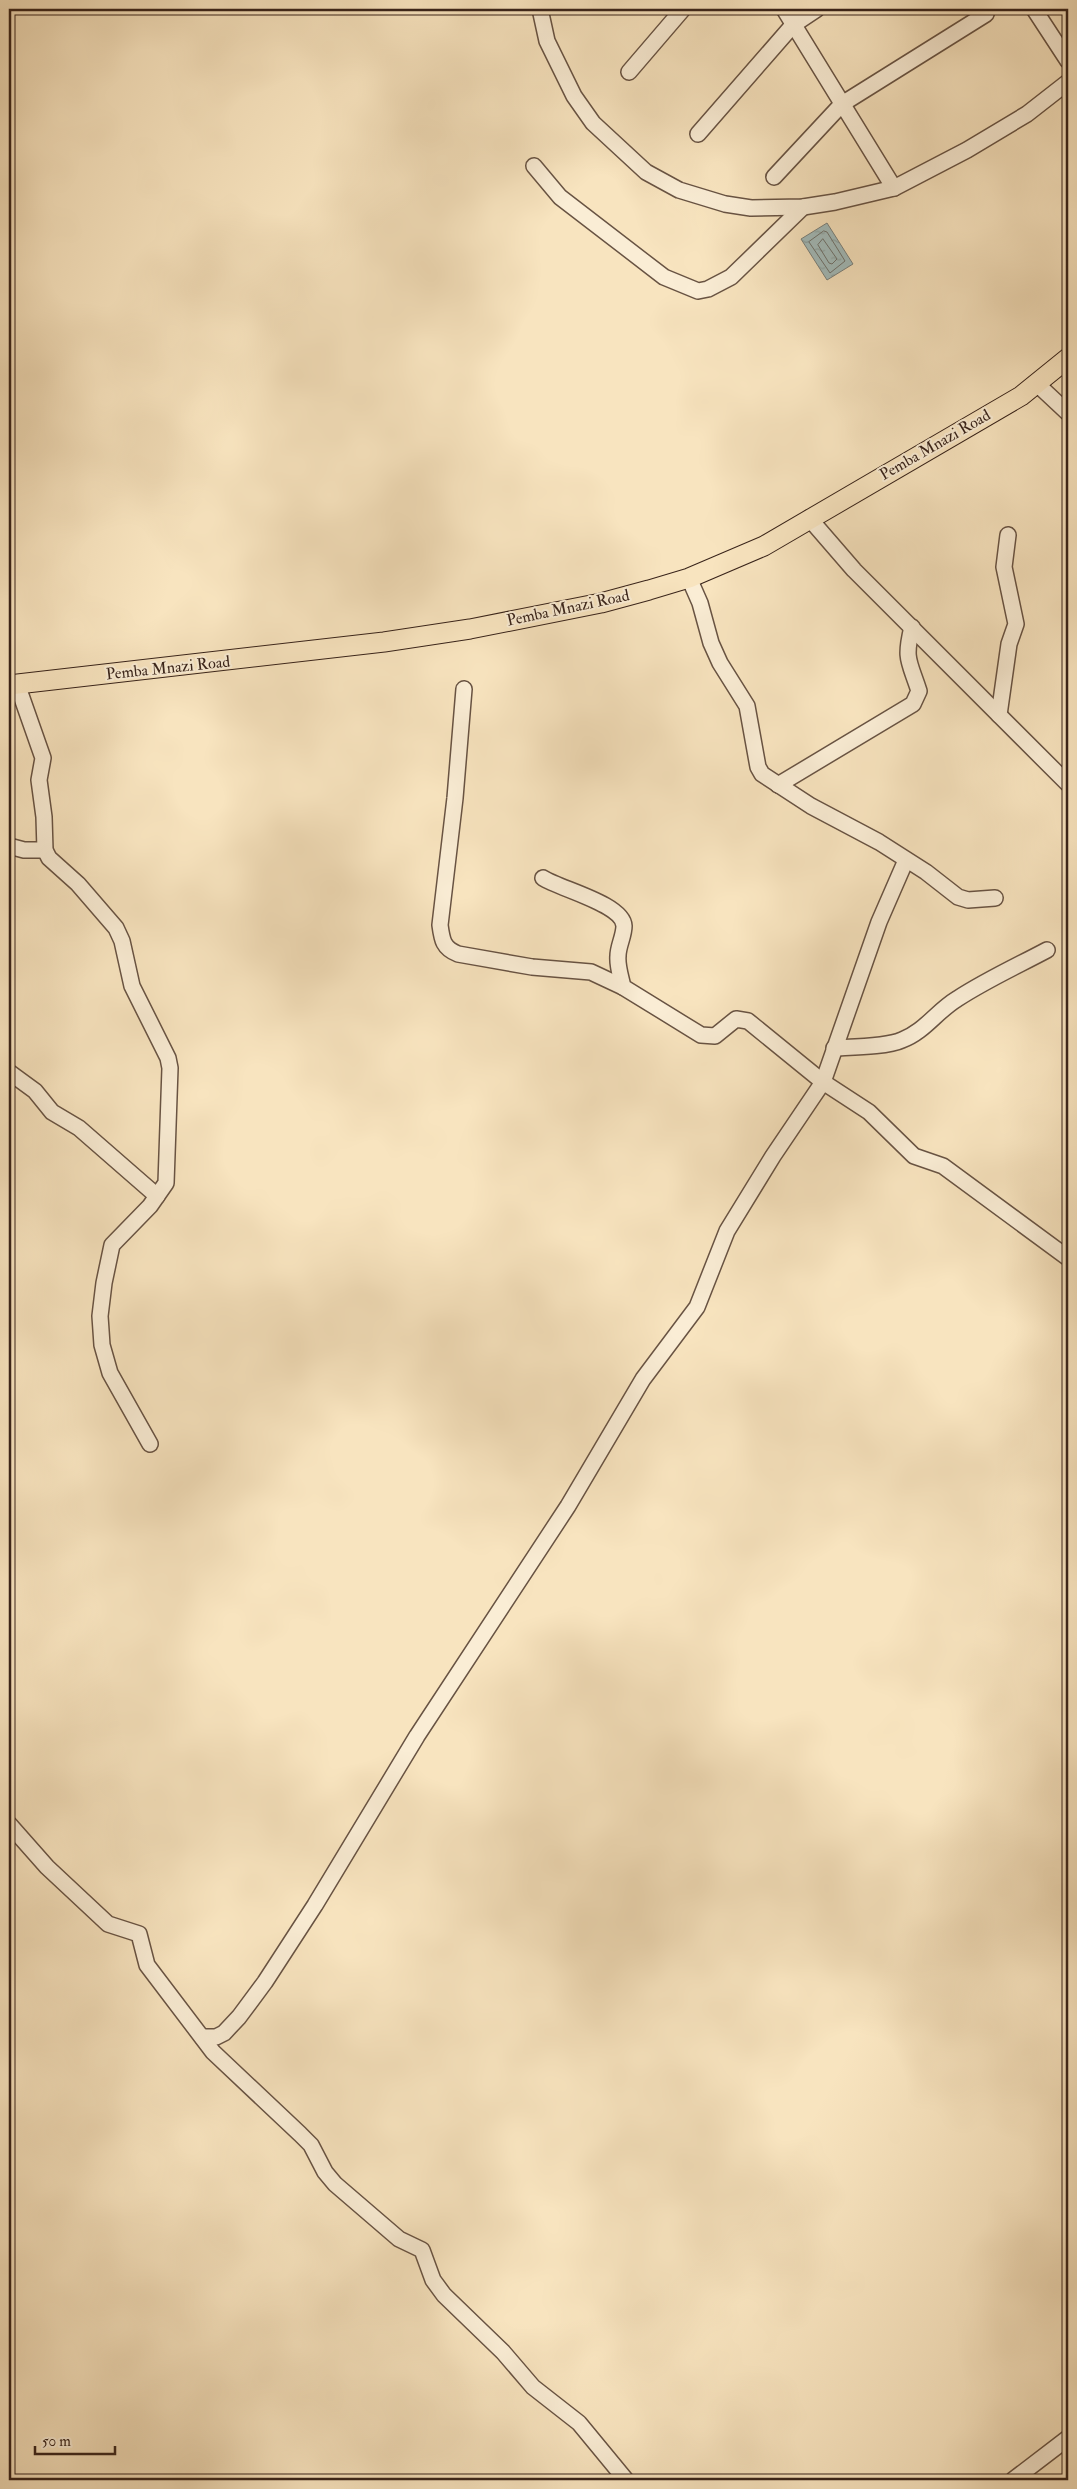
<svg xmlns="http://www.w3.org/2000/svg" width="1077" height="2489" font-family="'IM FELL Double Pica',serif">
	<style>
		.water { fill: url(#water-ripples); stroke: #787f7b }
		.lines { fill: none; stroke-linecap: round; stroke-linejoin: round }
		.shore { stroke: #6d706b; stroke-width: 1 }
		.minor-casing { stroke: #685343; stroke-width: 18 }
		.major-casing { stroke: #38231a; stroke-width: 21 }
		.minor { stroke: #faedd5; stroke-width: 15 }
		.major { stroke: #f8e4bf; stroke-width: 19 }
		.labels { text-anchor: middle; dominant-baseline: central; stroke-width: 4; stroke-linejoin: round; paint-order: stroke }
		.street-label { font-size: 16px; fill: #38231a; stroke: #faedd5 }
	</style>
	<defs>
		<pattern id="water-ripples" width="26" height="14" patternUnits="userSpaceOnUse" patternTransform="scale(1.25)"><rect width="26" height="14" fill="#a2bcbc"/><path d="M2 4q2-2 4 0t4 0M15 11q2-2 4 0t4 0" fill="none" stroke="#8ca1a1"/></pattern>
	</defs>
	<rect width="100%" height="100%" fill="#f8e4bf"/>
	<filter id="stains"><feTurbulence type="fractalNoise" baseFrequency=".004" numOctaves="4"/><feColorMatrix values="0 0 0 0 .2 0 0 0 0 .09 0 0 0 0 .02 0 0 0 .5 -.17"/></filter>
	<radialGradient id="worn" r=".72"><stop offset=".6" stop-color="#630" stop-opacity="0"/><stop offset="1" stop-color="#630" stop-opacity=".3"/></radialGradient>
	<path class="water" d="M827,223L853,264L827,280L801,239Z"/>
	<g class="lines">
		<g class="shore">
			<path d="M824,231L827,232L845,261L830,273L809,242Z"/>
			<path d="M823,239L837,259L832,264L829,263L818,245Z"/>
		</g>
		<g class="minor-casing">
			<g id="minor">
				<path d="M540,9L547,41L574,96L593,123L646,172L679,190L725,204L751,208L803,207L835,202L894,188L967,150L1027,114L1068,82"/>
				<path d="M784,9L894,188"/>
				<path d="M1034,9L1068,61"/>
				<path d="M629,72L683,9"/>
				<path d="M698,134L793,25L817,9"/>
				<path d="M534,166L560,197L664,277L698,291L708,289L731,277L803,207"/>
				<path d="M774,177L842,104L986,14"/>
				<path d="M1037,384L1068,413"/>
				<path d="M809,518L854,570L1068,784"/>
				<path d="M689,578L700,603L711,643L720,663L747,706L758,767L762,774L811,806L879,842L926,872L958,897L968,900L995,898"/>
				<path d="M17,684L43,758L39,780L44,817L45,850L49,858L78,884L116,928L122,941L132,986L168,1058L170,1068L166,1183L150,1206L112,1245L104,1283L100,1316L102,1345L110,1373L150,1444"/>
				<path d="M464,689L455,798L440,925C442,940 443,948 458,954L532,967L591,972L623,987"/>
				<path d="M999,715L1009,644L1016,624L1004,567L1008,535"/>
				<path d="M778,785L913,704L919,691C909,660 904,660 912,627"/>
				<path d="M9,846L24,850H45"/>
				<path d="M543,878C560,889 623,904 624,926C624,936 618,946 618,956C617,966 621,977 623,987L701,1035L715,1036L736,1019L748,1021L823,1082L869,1112L914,1156L943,1166L1068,1258"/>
				<path d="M834,1048C852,1047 887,1047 902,1040C924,1032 937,1011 957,999C986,980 1017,966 1047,950"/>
				<path d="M9,1072L35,1091L52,1112L79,1128L157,1196"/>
				<path d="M9,1824L47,1867L108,1924L139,1934L147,1965L213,2052L300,2134L311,2145L325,2172L335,2184L399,2239L422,2250L433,2280L444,2295L503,2352L533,2387L579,2423L626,2480"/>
				<path d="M202,2037H216L224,2033L239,2017L265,1982L315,1905L417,1736L568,1506L643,1379L697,1307L727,1231L773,1156L823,1082L879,922L906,860"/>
				<path d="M1013,2480L1068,2438"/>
			</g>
		</g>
		<g class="major-casing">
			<path id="major" d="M9,685L384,642L470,629L601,603L649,590L689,578L764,546L1021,396L1068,358"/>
		</g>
		<use href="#minor" class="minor"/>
		<use href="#major" class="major"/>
	</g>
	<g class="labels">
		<g class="street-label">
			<text transform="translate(935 445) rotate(-30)">Pemba Mnazi Road</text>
			<text transform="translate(568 608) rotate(-12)">Pemba Mnazi Road</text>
			<text transform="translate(168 668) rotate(-6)">Pemba Mnazi Road</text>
		</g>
	</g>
	<rect width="1077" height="2489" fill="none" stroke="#f8e4bf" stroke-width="30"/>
	<rect x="10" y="10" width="1057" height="2469" fill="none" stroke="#38231a" stroke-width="2.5"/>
	<rect x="15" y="15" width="1047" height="2459" fill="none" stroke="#38231a"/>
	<path d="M35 2446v8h80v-8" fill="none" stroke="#38231a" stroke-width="2.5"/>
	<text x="42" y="2446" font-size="15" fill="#38231a" stroke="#faedd5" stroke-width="4" paint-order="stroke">50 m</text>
	<rect width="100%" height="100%" filter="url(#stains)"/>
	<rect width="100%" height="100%" fill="url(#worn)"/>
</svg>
